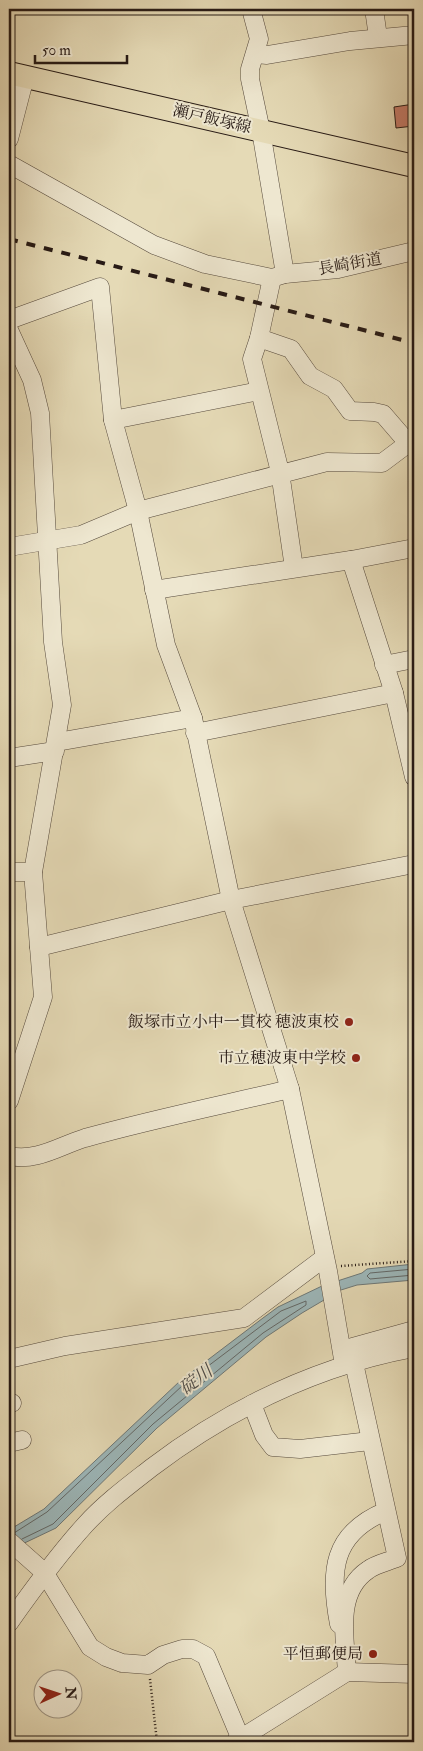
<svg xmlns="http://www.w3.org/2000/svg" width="423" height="1751" font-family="'IM FELL Double Pica','Noto Serif JP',serif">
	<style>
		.water { fill: #9cb7ba; stroke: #6d7878 }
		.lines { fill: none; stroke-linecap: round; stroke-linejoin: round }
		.shore { stroke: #626868; stroke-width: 1 }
		.building { fill: #c77c6a; stroke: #271a15 }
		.minor-casing { stroke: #564a3d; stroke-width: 19 }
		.major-casing { stroke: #271a15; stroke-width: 24 }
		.path { stroke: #271a15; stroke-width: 2.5; stroke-dasharray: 1 2.5; stroke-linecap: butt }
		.minor { stroke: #eee7d0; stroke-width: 18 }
		.major { stroke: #e5dab6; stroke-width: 22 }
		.rail { stroke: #271a15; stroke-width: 4; stroke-dasharray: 9 9; stroke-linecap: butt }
		.poi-dot { fill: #8f2418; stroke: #eee7d0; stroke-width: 2 }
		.labels { text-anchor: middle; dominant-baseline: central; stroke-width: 4; stroke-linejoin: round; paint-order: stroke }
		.street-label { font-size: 16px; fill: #271a15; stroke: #eee7d0 }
		.poi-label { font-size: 16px; fill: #271a15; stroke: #eee7d0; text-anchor: end }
		.water-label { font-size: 18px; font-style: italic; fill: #4a4947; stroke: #eee7d0 }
	</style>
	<rect width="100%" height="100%" fill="#e5dab6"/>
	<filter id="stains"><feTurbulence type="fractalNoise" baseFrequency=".004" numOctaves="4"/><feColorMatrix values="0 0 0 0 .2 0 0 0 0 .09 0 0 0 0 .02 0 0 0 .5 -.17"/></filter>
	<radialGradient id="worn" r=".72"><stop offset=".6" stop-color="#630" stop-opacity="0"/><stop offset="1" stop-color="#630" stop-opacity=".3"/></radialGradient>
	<path class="water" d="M414,1264V1280L357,1285L341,1290L302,1313L266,1337L157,1428L56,1528L16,1547L9,1541V1530L44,1509L180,1381L263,1318L278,1307L322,1286L362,1273L367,1269Z"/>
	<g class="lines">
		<g class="shore">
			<path d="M414,1269L370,1273L367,1276L370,1279L414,1275"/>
			<path d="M14,1533L47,1512L183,1385L281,1311L306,1301V1305L263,1333L153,1424L53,1524L22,1539"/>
		</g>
	</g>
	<path class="building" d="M414,104V126L396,128L394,107Z"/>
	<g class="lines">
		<g class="minor-casing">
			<g id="minor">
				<path d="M251,9L259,39L250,69V79L261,131L285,274"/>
				<path d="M374,9L378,37"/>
				<path d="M256,54L267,55L350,41L414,35"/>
				<path d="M9,139L25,77"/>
				<path d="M9,164L154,245L205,264L272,278L285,274L338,269L414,251"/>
				<path d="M272,278L259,338L252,359L280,472L294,568"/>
				<path d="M9,320L100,287L113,420L138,511L166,645L193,718L231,900L290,1089L328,1271L344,1365"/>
				<path d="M9,330L32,380L40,413L53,642L62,705L33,872L43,997L9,1101"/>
				<path d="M259,338L291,349L310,376L334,389L350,411L374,412L383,414L408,443"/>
				<path d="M113,420L259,391"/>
				<path d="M9,547L81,535L138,511L327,462L382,463L414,439"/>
				<path d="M351,560L394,693L414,777"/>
				<path d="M154,590L351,560L414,548"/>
				<path d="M384,665L414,659"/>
				<path d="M195,733L394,693"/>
				<path d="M57,742L193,718"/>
				<path d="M9,758L55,751"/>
				<path d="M9,872H33"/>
				<path d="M39,947L231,900L414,864"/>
				<path d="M9,1156C37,1162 59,1146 85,1138C153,1119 222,1105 290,1089"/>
				<path d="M342,1350L414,1330"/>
				<path d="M9,1359L65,1346L244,1318L324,1258"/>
				<path d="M9,1404L12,1403"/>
				<path d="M252,1404L264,1435L273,1447L300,1449L370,1441"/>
				<path d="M9,1443L22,1440"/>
				<path d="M9,1541L44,1572L90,1647L106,1657L122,1663L148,1665L163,1655L182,1649H193L206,1656L242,1742"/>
				<path d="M9,1623C33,1589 57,1556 85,1525C105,1503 128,1486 151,1468C230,1408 317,1366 414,1348"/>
				<path d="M339,1624C329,1572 332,1533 386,1511"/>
				<path d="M347,1672C345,1638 335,1592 368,1570C376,1564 387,1562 397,1558L354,1363"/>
				<path d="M235,1742L347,1672L414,1674"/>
			</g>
		</g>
		<g class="major-casing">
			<path id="major" d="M9,73L414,166"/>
		</g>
		<g class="path">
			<path d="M341,1266L414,1261"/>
			<path d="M150,1679L157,1742"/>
		</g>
		<use href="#minor" class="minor"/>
		<use href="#major" class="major"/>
		<path class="rail" d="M9,239L414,343"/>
	</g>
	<g class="poi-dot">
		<circle cx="349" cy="1022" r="5"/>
		<circle cx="356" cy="1058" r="5"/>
		<circle cx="373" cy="1654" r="5"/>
	</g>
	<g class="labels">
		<g class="street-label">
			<text transform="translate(212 119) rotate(13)">瀬戸飯塚線</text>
			<text transform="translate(350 264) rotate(-10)">長崎街道</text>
		</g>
		<g class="poi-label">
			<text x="339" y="1022">飯塚市立小中一貫校 穂波東校</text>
			<text x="346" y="1058">市立穂波東中学校</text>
			<text x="363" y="1654">平恒郵便局</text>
		</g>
		<g class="water-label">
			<text transform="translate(196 1380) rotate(-37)">碇川</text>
		</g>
	</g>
	<rect width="423" height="1751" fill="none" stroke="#e5dab6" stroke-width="30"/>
	<rect x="10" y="10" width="403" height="1731" fill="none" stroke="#271a15" stroke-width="2.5"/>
	<rect x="15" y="15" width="393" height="1721" fill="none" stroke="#271a15"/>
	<g transform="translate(58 1694) rotate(87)"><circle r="24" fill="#eee7d0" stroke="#9e9585"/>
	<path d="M0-4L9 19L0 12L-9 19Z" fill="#8f2418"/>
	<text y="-8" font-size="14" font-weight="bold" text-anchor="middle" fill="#271a15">N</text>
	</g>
	<path d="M35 55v8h92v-8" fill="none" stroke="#271a15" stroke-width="2.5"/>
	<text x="42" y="55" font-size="15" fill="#271a15" stroke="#eee7d0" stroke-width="4" paint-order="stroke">50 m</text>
	<rect width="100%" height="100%" filter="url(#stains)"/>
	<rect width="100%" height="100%" fill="url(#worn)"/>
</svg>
